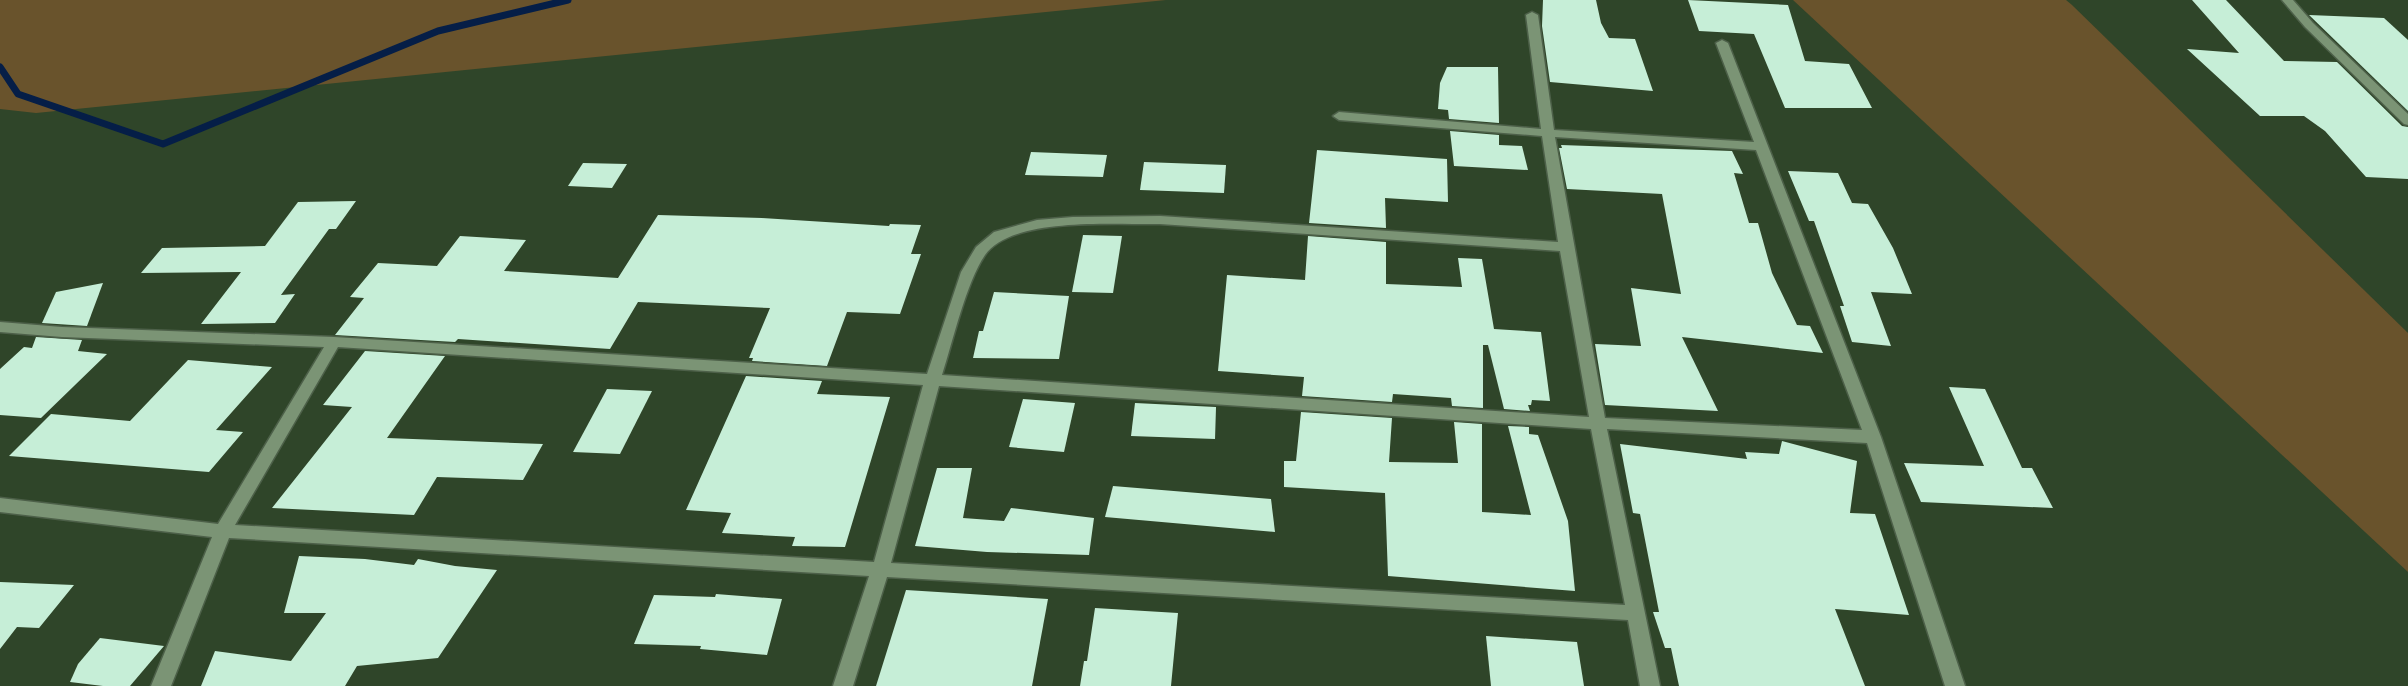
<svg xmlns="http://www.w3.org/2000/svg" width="2408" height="686" font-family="'Times New Roman',serif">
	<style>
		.green { fill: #69532c }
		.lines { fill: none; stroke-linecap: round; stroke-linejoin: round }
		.stream { stroke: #051e47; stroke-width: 7 }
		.building { fill: #c6eed7 }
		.minor-casing { stroke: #4d6049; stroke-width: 3 }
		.minor { fill: #7b9475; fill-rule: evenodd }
	</style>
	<rect width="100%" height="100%" fill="#2f4529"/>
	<g class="green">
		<path d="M0,0H1166L36,113L0,109Z"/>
		<path d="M1793,0H2066L2072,5L2408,333V572Z"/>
	</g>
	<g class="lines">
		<path class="stream" d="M0,67L18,94L163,144L438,31L568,0"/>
	</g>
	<g class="building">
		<path d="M1543,0H1596L1601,23L1609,38L1635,39L1653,91L1550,82L1542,26Z"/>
		<path d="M1688,0L1788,5L1805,61L1849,64L1872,108H1785L1754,34L1699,31Z"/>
		<path d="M2192,0H2226L2284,61L2337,62L2402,126L2408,127V179L2366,177L2325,131L2304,116H2260L2187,49L2239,53Z"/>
		<path d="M2309,15L2384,18L2408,40V111Z"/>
		<path d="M1447,67H1498L1499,123L1449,119L1448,110L1438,109L1440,83Z"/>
		<path d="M1450,131L1499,135V145L1522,146L1528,170L1454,166Z"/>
		<path d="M1561,145L1732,151L1743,174L1734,173L1749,223H1758L1772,273L1797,325L1810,326L1823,353L1682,337L1718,411L1605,405L1595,344L1641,346L1631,288L1681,294L1662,194L1567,189L1559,148H1562Z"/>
		<path d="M1317,150L1447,159L1448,202L1385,198L1386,228L1309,223Z"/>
		<path d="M1031,152L1107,155L1103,177L1025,175Z"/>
		<path d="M1144,162L1226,165L1224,193L1140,190Z"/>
		<path d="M583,163L627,164L612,188L568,186Z"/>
		<path d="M1788,171L1838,173L1852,203L1868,204L1893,248L1912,294L1871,292L1891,346L1852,342L1840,306H1844L1814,221H1809Z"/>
		<path d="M356,201L336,229H329L281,295L295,294L275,323L201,324L241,272L141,273L162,248L265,246L298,202Z"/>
		<path d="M658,215L762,218L889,226L890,224L921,225L911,254H921L900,314L847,312L827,366L752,361L753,358H749L770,308L638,302L610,349L458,339L455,342L335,335L364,298L350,297L378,263L437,266L460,236L526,240L504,271L618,278Z"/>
		<path d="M1083,235L1122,236L1113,293L1072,292Z"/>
		<path d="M1308,236L1386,242V284L1462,287L1458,258L1482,259L1494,329L1541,332L1550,401L1532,400L1531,405H1528L1530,411L1504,409L1488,345H1483V408L1452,406L1451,398L1393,394L1392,402L1302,396L1304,377L1218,371L1227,275L1305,280Z"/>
		<path d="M103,283L87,326L42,323L56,292Z"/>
		<path d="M994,292L1069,296L1059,359L973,358L979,331H983Z"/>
		<path d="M36,337L82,340L78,351L107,354L41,418L0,415V369L24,347L32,348Z"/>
		<path d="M365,351L445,356L387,438L543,444L523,480L437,477L414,515L272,508L352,407L323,405Z"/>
		<path d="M188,360L272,367L216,430L243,432L209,472L9,456L51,414L130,421Z"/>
		<path d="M746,376L822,381L817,394L890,397L845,547L792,546L795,537L722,533L731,513L686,510Z"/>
		<path d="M1949,387L1985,389L2022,468H2032L2053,508L1921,502L1904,463L1984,466Z"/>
		<path d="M607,389L652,391L620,454L573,452Z"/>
		<path d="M1023,399L1075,403L1064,452L1009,447Z"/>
		<path d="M1135,403L1216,407L1215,439L1131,436Z"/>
		<path d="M1301,412L1392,418L1389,462L1458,463L1454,422L1482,424V512L1531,515L1508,426L1529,427V434L1538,435L1568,521L1575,591L1388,576L1385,493L1284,487V461H1296Z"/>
		<path d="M1782,441L1857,461L1850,513L1875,514L1909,615L1835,609L1865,686H1679L1671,648H1665L1653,612H1659L1640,514L1633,513L1620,444L1747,459L1745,452L1779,454Z"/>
		<path d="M937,468H972L963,518L1004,521L1011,508L1094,518L1089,555L987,552L915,546Z"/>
		<path d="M1113,486L1271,499L1275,532L1105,517Z"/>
		<path d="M299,556L365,559L414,565L418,559L455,566L497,570L438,658L357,666L345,686H201L215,651L291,661L326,613H284Z"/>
		<path d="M0,582L74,585L39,628L17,627L0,649Z"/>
		<path d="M906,590L1048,599L1032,686H876Z"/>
		<path d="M716,594L782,599L767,655L700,649L701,646L634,644L654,595L715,597Z"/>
		<path d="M1095,608L1178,613L1171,686H1080L1084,661H1087Z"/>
		<path d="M1486,636L1577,642L1584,686H1491Z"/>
		<path d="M100,638L164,646L130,686H103L70,682L78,664Z"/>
	</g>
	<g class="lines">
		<g class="minor-casing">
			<g id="minor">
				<path d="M2282,0H2293L2313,23L2408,114V125L2404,124L2305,27Z"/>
				<path d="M1532,12L1538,15L1554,130L1754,142L1716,43L1722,40L1728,43L1881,437L1965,686H1945L1867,443L1607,429L1660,686H1640L1628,620L887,577L853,686H833L869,576L229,538L171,686H151L212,537L0,512V498L218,524L324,347L62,337L0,332V322L62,327L334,337L927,374L961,272L976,247L994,232L1037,220L1073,217L1160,216L1558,242L1542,136L1339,120L1333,116L1339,112L1541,129L1526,15ZM1555,137L1756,150L1862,430L1605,418ZM1160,224L1560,251L1589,417L942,375C953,341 966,283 985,255C1012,216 1117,225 1160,224ZM338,347L923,385L874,562L235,525ZM939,386L1591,429L1625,605L891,563Z"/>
			</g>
		</g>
		<use href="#minor" class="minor"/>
	</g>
</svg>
